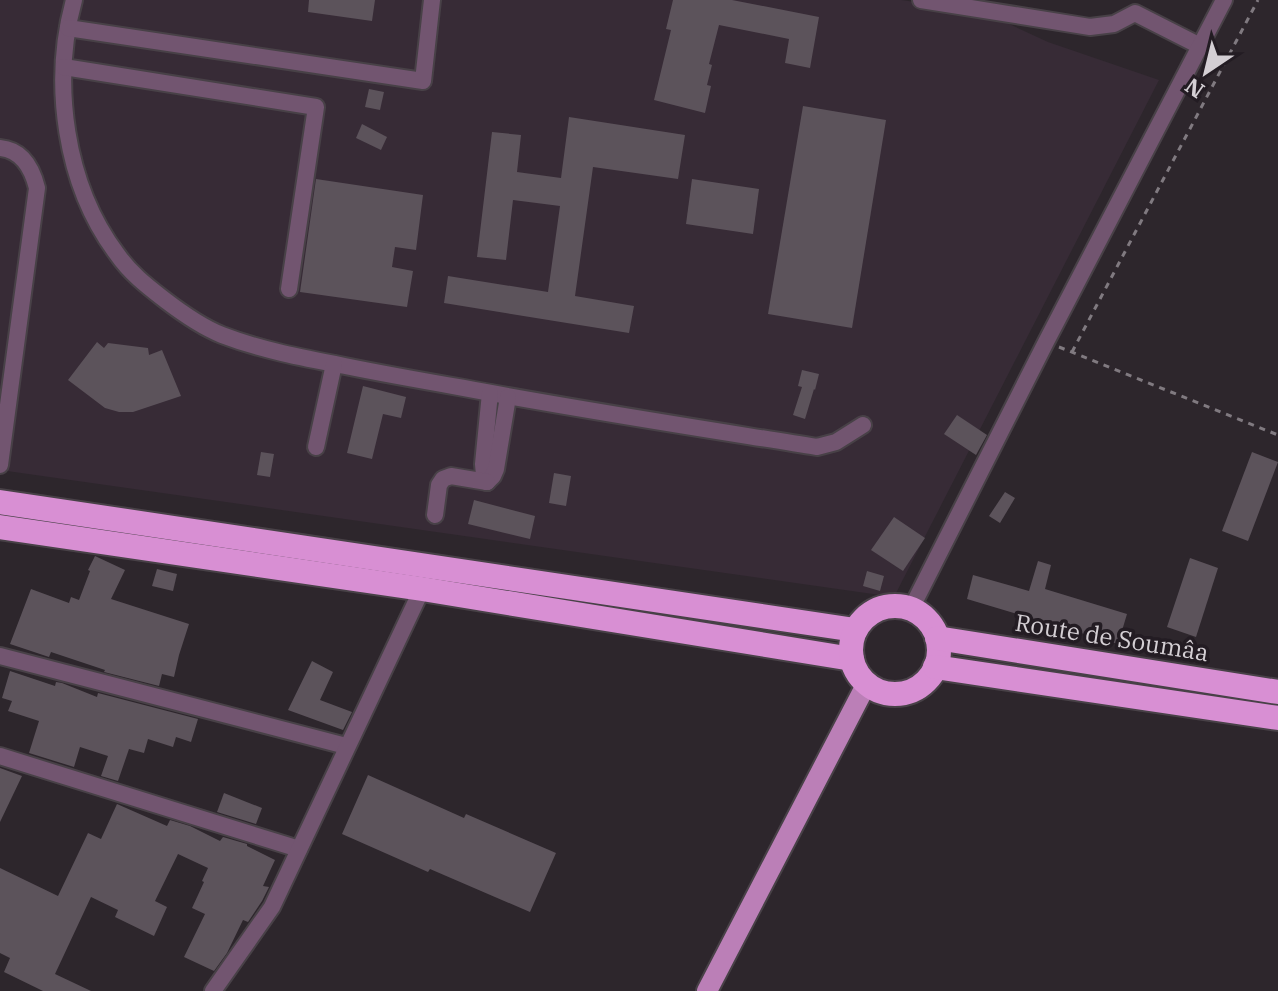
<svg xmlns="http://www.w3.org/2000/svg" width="1278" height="991" font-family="'IBM Plex Serif',serif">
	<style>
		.built { fill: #372b36 }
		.building { fill: #5c535b }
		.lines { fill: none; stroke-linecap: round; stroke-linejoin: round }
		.minor-casing { stroke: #484147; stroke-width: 20 }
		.major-casing { stroke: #484147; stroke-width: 24 }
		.highway-casing { stroke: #484147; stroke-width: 28 }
		.path { stroke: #807a80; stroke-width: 3; stroke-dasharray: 6 6; stroke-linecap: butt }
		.minor { stroke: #725570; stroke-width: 16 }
		.major { stroke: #bb7fb7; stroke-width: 20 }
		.highway { stroke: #d88fd3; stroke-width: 24 }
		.labels { text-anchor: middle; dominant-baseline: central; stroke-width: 7; stroke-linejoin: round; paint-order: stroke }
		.street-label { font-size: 24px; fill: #d4cfd4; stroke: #231c23 }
	</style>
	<rect width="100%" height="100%" fill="#2d262c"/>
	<path class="built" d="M0,0H901L981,11L1048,42L1159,80L894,597L0,470Z"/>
	<g class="building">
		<path d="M309,0H375L372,21L308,12Z"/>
		<path d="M673,0H732L819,17L810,68L785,63L789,39L719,25L709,64L712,65L707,85L711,86L705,113L654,100L671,30L666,29Z"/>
		<path d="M369,89L384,92L380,110L365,107Z"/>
		<path d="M803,106L886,120L852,328L768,314Z"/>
		<path d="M569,117L685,135L678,179L593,167L575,296L634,306L629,333L444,303L448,276L548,292L560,206L513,200L506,260L477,257L492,132L521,135L517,172L561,178Z"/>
		<path d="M362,124L387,137L381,150L356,138Z"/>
		<path d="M316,179L423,195L416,250L395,247L392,267L413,271L407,307L300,292Z"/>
		<path d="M692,179L759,189L753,234L686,224Z"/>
		<path d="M97,342L104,348L108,343L148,348L149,355L162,350L181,396L133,412H119L105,408L68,380Z"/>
		<path d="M802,370L819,374L815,390L814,389L805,419L793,415L802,387L798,386Z"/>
		<path d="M363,386L406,397L401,418L383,414L372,459L347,453Z"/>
		<path d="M957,415L987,435L976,455L944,434Z"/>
		<path d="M261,452L274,454L270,477L257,475Z"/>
		<path d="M1252,452L1278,462L1248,541L1222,531Z"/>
		<path d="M554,473L571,476L566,506L549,503Z"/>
		<path d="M1005,492L1015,498L1000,523L989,516Z"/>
		<path d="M474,500L535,516L530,539L468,524Z"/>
		<path d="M894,517L925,538L903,571L871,550Z"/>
		<path d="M95,556L125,570L111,599L189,624L179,655L174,677L162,674L159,686L104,672L105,670L51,652L49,657L10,644L31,589L69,603L71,597L79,600L90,571L88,570Z"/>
		<path d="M1190,558L1218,568L1196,637L1167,627Z"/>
		<path d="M1038,561L1051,565L1045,589L1127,614L1118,644L967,599L973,575L1029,591Z"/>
		<path d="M157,569L177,574L173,591L152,586Z"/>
		<path d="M867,571L884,576L880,591L863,586Z"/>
		<path d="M312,661L333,672L320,700L352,712L343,730L288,710Z"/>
		<path d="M10,671L55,686L56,682L62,683L97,697L98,693L198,719L191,742L176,737L173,747L148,739L144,753L129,749L118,781L101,776L108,756L80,747L74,767L29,753L39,721L8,711L12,701L2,698Z"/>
		<path d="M0,768L22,776L0,822Z"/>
		<path d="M368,775L464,818L466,814L556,853L530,912L430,869L428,872L342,834Z"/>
		<path d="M224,793L262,808L256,824L217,812Z"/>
		<path d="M117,804L167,826L170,820L190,826L220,841L223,837L247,844V846L275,860L263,886L269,887L262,901L248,922L243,920L227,953L214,971L184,957L205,914L192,908L204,882L202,881L208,868L178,854L155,901L167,907L154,936L115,917L118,910L91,897L55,974L91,991H43L4,972L10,958L0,953V868L58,896L88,833L101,839Z"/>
	</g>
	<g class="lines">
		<g class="minor-casing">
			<g id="minor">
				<path d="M74,0C51,83 65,185 117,254C130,273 147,286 165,300C182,313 202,327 222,335C261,350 303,358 345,366C384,374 424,381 464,388C581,410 699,428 817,447L836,442L863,425"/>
				<path d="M921,0L1090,27L1114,24L1135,13L1200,46"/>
				<path d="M68,28L423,81L432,0"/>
				<path d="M64,67L316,107L289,289"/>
				<path d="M0,148C22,150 32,168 37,188L0,465"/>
				<path d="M316,447L334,364"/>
				<path d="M487,482L484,475L483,464L490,393"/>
				<path d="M487,482L493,476L496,469L508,397"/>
				<path d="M435,515L439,485L443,479L451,476L487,482"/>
				<path d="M911,609L1046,342L1224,0"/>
				<path d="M0,656L346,746"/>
				<path d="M0,756L299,849"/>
				<path d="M213,991L272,907L422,589"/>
			</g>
		</g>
		<g class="major-casing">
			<path id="major" d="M707,991L867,683"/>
		</g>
		<g class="highway-casing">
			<g id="highway">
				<path d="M0,502L855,630"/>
				<path d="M0,527L422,589L852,659"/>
				<circle cx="895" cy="650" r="44"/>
				<path d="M937,638L1278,692"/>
				<path d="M935,667L1278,718"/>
			</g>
		</g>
		<g class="path">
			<path d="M1059,347L1278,435"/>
			<path d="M1072,352L1258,0"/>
		</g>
		<use href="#minor" class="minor"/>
		<use href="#major" class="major"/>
		<use href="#highway" class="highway"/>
	</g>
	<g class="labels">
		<g class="street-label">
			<text transform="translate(1112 637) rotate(9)">Route de Soumâa</text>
		</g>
	</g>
	<g transform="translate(1206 72) rotate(215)" stroke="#231c23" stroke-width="6" paint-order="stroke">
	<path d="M0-6L14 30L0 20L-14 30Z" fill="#d4cfd4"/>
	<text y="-12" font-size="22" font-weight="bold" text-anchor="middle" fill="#d4cfd4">N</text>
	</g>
</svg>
